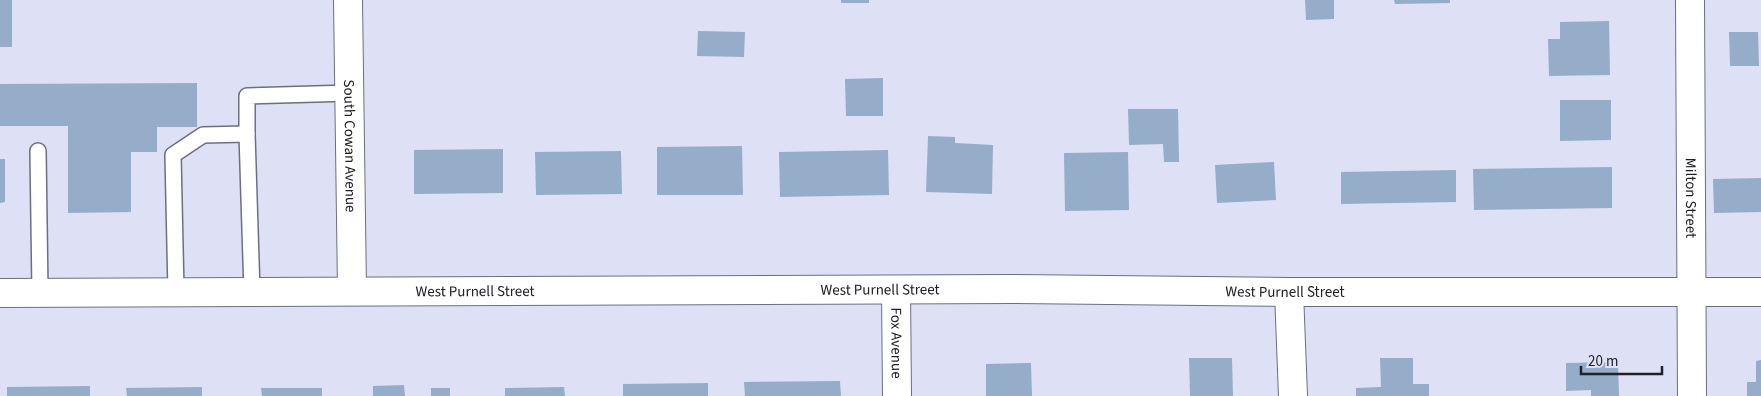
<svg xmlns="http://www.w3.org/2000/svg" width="1761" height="396" font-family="'Source Sans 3',sans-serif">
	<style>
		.building { fill: #95adc8 }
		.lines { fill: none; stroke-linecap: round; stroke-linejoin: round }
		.lane-casing { stroke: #6d6f81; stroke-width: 18 }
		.street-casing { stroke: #6d6f81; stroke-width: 30 }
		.secondary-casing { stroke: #6d6f81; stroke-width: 30 }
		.lane { stroke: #fff; stroke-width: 15 }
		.street { stroke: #fff; stroke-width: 28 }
		.secondary { stroke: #fff; stroke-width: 28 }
		.labels { text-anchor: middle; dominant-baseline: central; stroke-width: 4; stroke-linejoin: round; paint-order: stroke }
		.street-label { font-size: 15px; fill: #202128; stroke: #dee0f5 }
	</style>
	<rect width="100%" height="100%" fill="#dee0f5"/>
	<g class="building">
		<rect x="0" y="0" width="12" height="47"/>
		<rect x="841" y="0" width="28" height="3"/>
		<path d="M1305,0H1334V19L1306,20Z"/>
		<path d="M1394,0H1450V3L1395,4Z"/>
		<path d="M1609,21L1610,75L1549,76L1548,39H1560V22Z"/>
		<path d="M698,31L745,32L744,57L697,56Z"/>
		<path d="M1729,32H1758L1759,66H1730Z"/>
		<path d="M883,78V116H846L845,79Z"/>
		<path d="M197,83V127H157V152H131V212L68,213V126H0V84Z"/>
		<path d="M1560,100H1611V140L1560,141Z"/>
		<path d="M1128,109H1178L1179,162H1164L1163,144L1129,145Z"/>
		<path d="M928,136L955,137V143L993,145L992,194L926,192Z"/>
		<path d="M742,146L743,195H657V147Z"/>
		<path d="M503,149V193L414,194V150Z"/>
		<path d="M888,150L889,195L780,197L779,152Z"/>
		<path d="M621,151L622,194L536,195L535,152Z"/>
		<path d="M1128,152L1129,210L1065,211L1064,153Z"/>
		<path d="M0,159H5V202L0,203Z"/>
		<path d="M1274,162L1276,200L1217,203L1215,165Z"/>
		<path d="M1612,167V208L1474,210L1473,169Z"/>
		<path d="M1456,170V202L1341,204V172Z"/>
		<path d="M1761,178V212L1714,213L1713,179Z"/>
		<path d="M1189,358H1232L1233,396H1190Z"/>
		<path d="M1380,358H1413V384H1429V396H1356V388L1381,387Z"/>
		<path d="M1761,360V396H1747V382H1756V361Z"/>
		<path d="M1618,362L1619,396H1591V390L1566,391V363Z"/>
		<path d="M1031,363L1032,396H986V364Z"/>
		<path d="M840,381L841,396H745L744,382Z"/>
		<path d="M708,383V396H623V384Z"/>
		<path d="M404,385L405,396H373V386Z"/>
		<path d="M90,386V396H7V387Z"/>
		<path d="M202,387V396H127L126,388Z"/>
		<path d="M564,387L565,396H505V388Z"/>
		<path d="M261,388H322V396H262Z"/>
		<rect x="431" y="388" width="19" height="8"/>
	</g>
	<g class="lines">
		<g class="lane-casing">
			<g id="lane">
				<path d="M247,134V96L350,93"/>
				<path d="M38,151L40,292"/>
				<path d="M176,292L173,155L203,135L247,134L252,292"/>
			</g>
		</g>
		<g class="street-casing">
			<g id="street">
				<path id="s1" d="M1690,0L1692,396"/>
				<path d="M1289,292L1293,396"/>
			</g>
		</g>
		<g class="secondary-casing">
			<g id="secondary">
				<path id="s2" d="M348,0L352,291"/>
				<path id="s3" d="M896,291L897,396"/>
				<path id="s4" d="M0,293L1011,289L1289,292H1761"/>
			</g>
		</g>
		<use href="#lane" class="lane"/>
		<use href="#street" class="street"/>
		<use href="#secondary" class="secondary"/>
	</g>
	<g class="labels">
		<g class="street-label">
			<text stroke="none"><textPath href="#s2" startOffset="146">South Cowan Avenue</textPath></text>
			<text stroke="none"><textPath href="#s1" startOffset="198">Milton Street</textPath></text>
			<text stroke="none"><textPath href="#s4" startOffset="880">West Purnell Street</textPath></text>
			<text stroke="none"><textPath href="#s4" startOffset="475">West Purnell Street</textPath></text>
			<text stroke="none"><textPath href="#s4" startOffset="1285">West Purnell Street</textPath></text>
			<text stroke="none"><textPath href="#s3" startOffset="52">Fox Avenue</textPath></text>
		</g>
	</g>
	<path d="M1581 366v8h81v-8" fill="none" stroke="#202128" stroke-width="2.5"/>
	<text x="1588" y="366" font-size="15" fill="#202128" stroke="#dee0f5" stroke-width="4" paint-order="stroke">20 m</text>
</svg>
